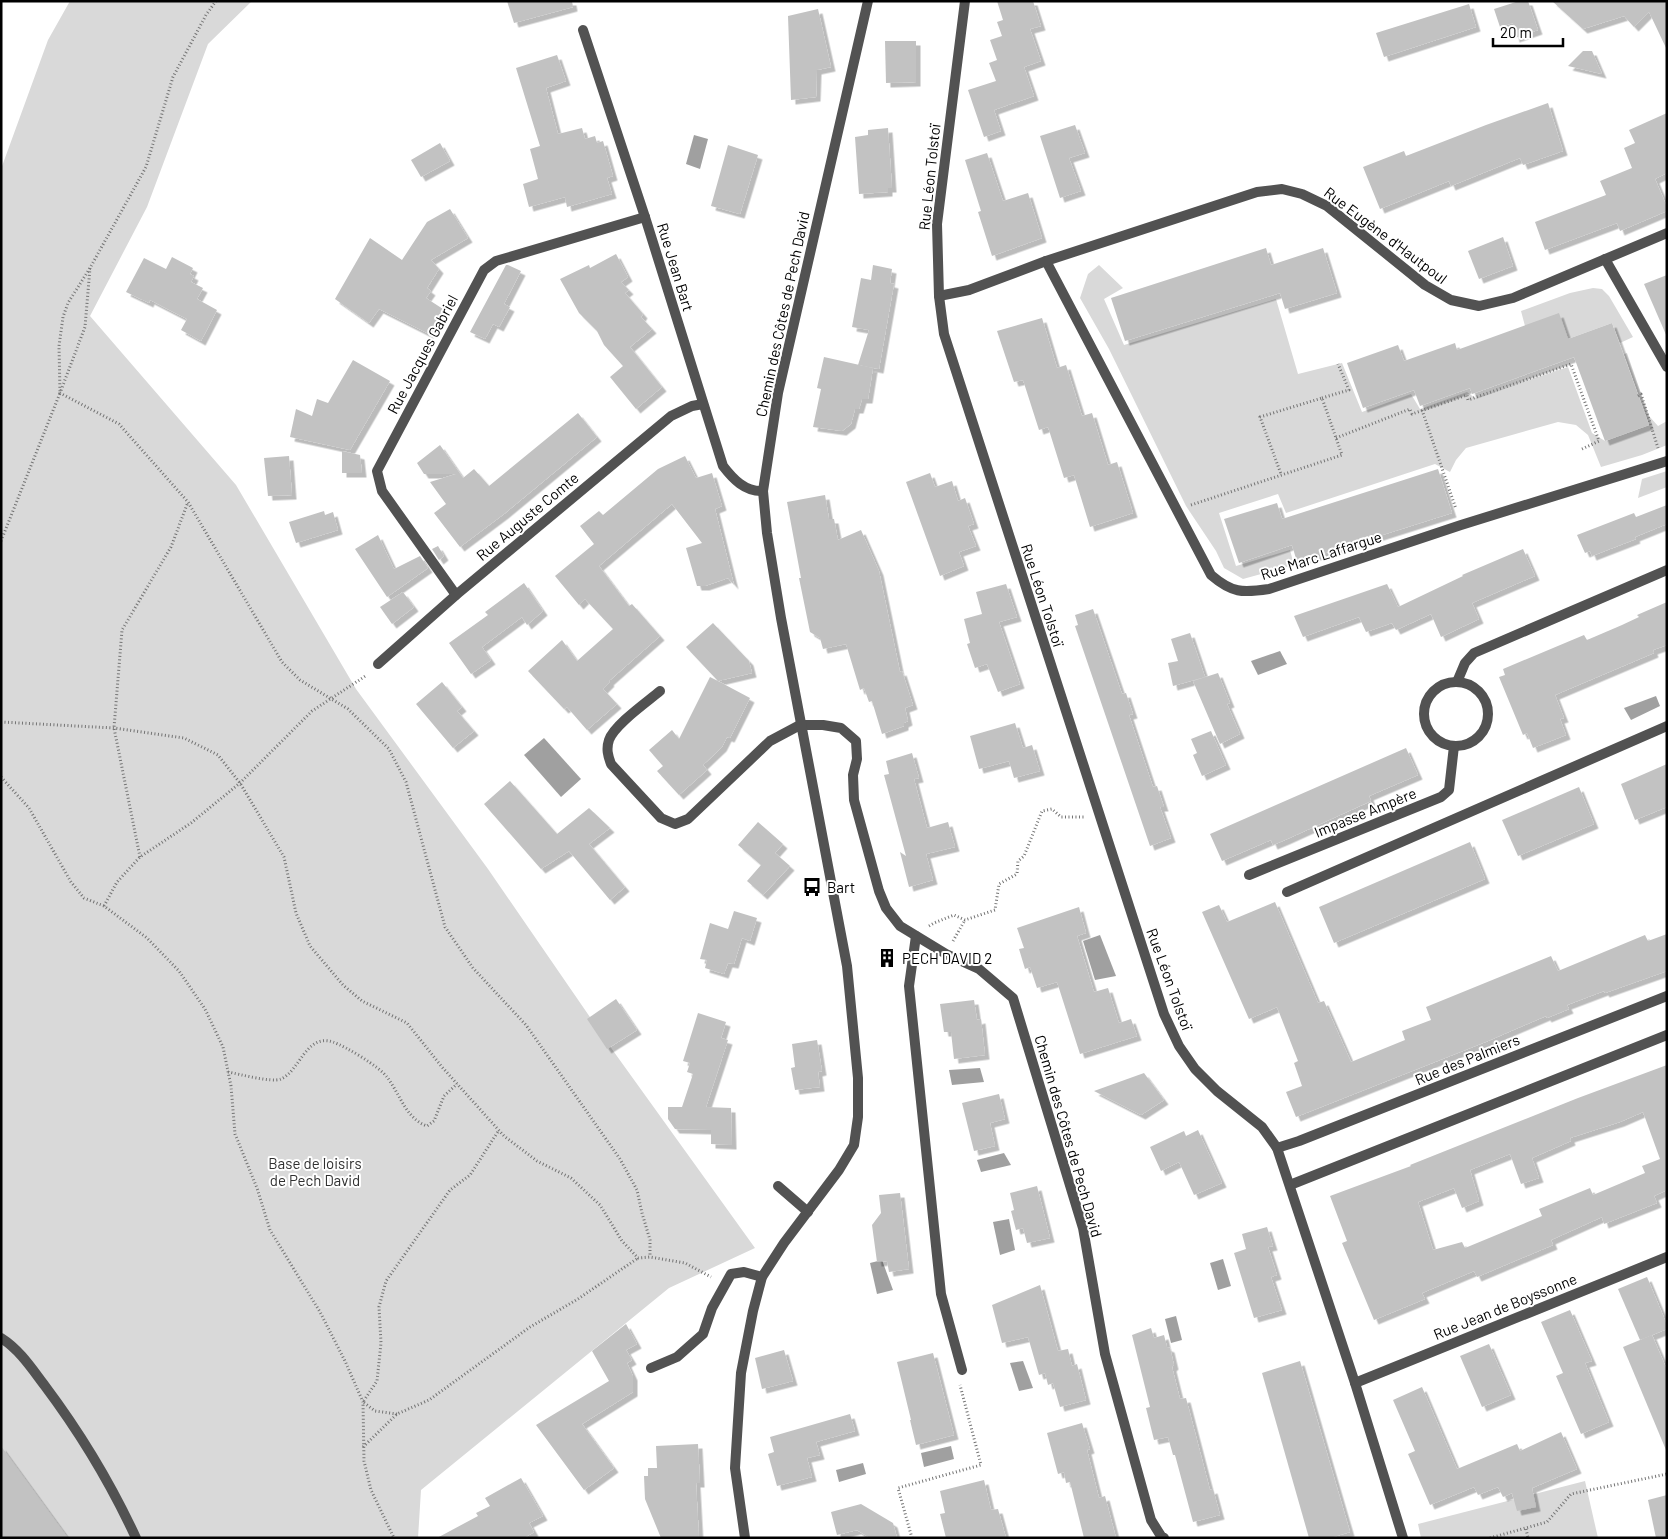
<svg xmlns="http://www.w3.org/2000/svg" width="1668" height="1539" font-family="Barlow,sans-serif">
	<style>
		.green { fill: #d9d9d9 }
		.water { fill: #a0a0a0 }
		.building { fill: #c2c2c2; fill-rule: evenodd; filter: url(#shadow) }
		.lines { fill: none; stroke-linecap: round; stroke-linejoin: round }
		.path { stroke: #747474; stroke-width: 3; stroke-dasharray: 1 2.5; stroke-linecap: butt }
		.lane { stroke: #525252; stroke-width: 10 }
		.street { stroke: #525252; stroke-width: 10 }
		.labels { text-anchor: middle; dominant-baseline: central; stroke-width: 4; stroke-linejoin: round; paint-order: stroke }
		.street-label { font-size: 15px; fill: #000; stroke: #fff }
		.poi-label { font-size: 15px; fill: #000; stroke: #fff; text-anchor: start }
		.park-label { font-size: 15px; fill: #303030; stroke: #fff }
	</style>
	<defs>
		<filter id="shadow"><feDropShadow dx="4.5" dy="4.5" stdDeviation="0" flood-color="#0004"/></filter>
	</defs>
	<rect width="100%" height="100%" fill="#fff"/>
	<g class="green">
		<path d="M70,1H252L208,44L147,207L90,316L236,485L356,689L488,869L614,1052L755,1248L669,1288L421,1490L418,1538H1V169L48,40Z"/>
		<path d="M1099,265L1123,288L1104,299L1124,345L1276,299L1298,374L1342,363L1362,412L1411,394L1420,409L1467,392L1475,398L1568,367L1592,433L1605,441L1649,425L1624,354L1627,353L1649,416L1658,426L1667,421V445L1642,455L1601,467L1588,435L1576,425L1558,422L1466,448L1456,460L1450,472L1435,464L1286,513L1278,494L1219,513L1236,566L1290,550L1294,565L1243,579L1224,568L1216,551L1186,506L1109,349L1080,298L1088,274Z"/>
		<path d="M1593,288L1602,289L1609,296L1633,337L1620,343L1612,323L1568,339L1525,326L1521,311L1570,293Z"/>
		<path d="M1667,471V487L1638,498L1642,479Z"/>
		<path d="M1585,1481L1598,1538H1421L1418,1524Z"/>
	</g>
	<g class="water">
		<path d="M694,135L708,139L700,169L686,164Z"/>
		<path d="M1280,651L1287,664L1258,675L1251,661Z"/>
		<path d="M1656,696L1660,706L1631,720L1624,708Z"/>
		<path d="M544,738L581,779L561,797L524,755Z"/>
		<path d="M1100,935L1116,976L1095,980L1083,941Z"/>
		<path d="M980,1068L984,1082L952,1085L949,1070Z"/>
		<path d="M1004,1153L1011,1165L981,1172L977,1160Z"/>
		<path d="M1009,1219L1015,1250L1000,1255L993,1222Z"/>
		<path d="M1223,1259L1231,1286L1218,1290L1210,1263Z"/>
		<path d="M882,1260L893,1290L877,1294L870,1263Z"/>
		<path d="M1176,1316L1182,1340L1171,1343L1165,1319Z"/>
		<path d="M1023,1361L1033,1388L1019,1391L1010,1363Z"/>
		<path d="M951,1446L954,1459L924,1467L921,1453Z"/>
		<path d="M863,1463L866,1474L839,1482L836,1470Z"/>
	</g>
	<g class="building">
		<path d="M507,1H572L573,7L514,23Z"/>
		<path d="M997,1H1033L1041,26L1030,29L1041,61L1024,67L1034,96L994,110L1001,131L984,137L968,90L996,81L989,63L997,60L990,40L1002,36L997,22L1003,20Z"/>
		<path d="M1519,1H1528L1538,30L1515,38L1513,23L1500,27L1494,9Z"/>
		<path d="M1552,1H1667V50L1649,12L1634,27L1624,16L1583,29Z"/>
		<path d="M1469,4L1476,27L1384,57L1376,33Z"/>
		<path d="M818,9L831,67L817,70L816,97L791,100L788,16Z"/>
		<path d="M885,41H916V82L886,83Z"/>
		<path d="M1583,51H1592L1602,74L1568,66Z"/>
		<path d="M557,55L566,81L546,88L558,134L582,128L585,139L595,136L597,143L603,141L613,176L607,178L612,194L567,207L565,197L529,207L523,184L538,179L530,149L540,146L516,68Z"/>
		<path d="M1548,103L1563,151L1523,165L1520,158L1451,186L1449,181L1380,209L1363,167L1404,151L1406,156L1486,125Z"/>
		<path d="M1667,113V173L1655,179L1667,207V211L1620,231L1617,223L1545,250L1535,222L1606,195L1600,181L1632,168L1624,148L1635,143L1629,130Z"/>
		<path d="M1075,125L1085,153L1069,158L1081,191L1060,198L1040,136Z"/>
		<path d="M888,128L892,188H888V192L859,194L855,137L868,135V130Z"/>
		<path d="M440,143L450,161L421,177L411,160Z"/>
		<path d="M728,145L758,155L740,214L711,206Z"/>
		<path d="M987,153L1003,201L1028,193L1042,238L992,256L978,212L981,211L965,160Z"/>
		<path d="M450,209L468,238L431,260L439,269L427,288L431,291L426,298L443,309L429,334L379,309L369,323L335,299L370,238L402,260L427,222Z"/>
		<path d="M1503,237L1513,266L1479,279L1468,251Z"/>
		<path d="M1266,248L1271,265L1323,248L1337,293L1285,309L1280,293L1125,341L1111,298Z"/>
		<path d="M616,254L628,277L621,282L629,290L625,293L643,314L641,317L652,329L630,347L662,387L636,409L610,377L623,366L604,345L597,331L579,313L560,279L589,265L590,268Z"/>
		<path d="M172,257L193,268L190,274L194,276L191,282L203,288L197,299L217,310L201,341L181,330L187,319L150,300L149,303L126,292L144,258L166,269Z"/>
		<path d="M506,265H508L521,271L504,304L510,307L499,327L493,324L485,339L470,332Z"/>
		<path d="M873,265L892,269L890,283L894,284L879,369L858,365L869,330L852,327L861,278L871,280Z"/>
		<path d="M1667,275V337L1644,284Z"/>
		<path d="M1559,313L1568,339L1612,323L1649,425L1605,441L1574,357L1472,394L1470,388L1420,406L1414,390L1363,408L1347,363L1398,345L1404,361L1455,343L1457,350Z"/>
		<path d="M1042,318L1057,368L1066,365L1082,416L1092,413L1108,465L1117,462L1133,513L1090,527L1074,475L1064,478L1048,427L1039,430L1023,380L1014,382L997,331Z"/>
		<path d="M824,357L873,368L868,399H862L859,409H855L851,424L842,431L813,427L821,389L817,388Z"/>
		<path d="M353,360L390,381L350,450L290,437L296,409L312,416L317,399L328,403Z"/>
		<path d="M578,413L597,437L504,514L460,547L434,513L446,504L430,482L456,474H424L417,463L440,445L463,478L474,469L489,486Z"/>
		<path d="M342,451L360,455L362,473H342Z"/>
		<path d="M289,456L292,495L268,496L264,458Z"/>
		<path d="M685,456L696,478L712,473L722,506L715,509L734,585L728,578L705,586H697L686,548L702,543L672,504L599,566L629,606L632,604L660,636L609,681L610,682L603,689L617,704L587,730L567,707L564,709L528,671L562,640L577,661L613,629L585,599L579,605L555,576L594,544L580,526L599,511L603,515L658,469Z"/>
		<path d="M1438,469L1452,513L1297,562L1292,545L1239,563L1224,519L1277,503L1282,519Z"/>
		<path d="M930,473L935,487L952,481L958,501L965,498L974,524L968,526L976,546L959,552L964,566L940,576L906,482Z"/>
		<path d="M825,495L829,519H834L838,540L861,530L879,571L900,672L902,671L913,705L905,708L908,721L904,723V726L882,734L872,701L869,702L864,688L860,690L846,644L823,649L820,638L810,632L799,578H801L787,502Z"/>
		<path d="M1667,505V524L1635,537L1636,539L1592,556L1590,551L1585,553L1577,535L1634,513L1636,517Z"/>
		<path d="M324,511L325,515L333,512L338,530L296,543L289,522Z"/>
		<path d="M378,535L394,569L420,556L428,568L387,597L355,549Z"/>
		<path d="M438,546L444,556L439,560L432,549Z"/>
		<path d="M1523,549L1535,576L1472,603L1479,619L1441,637L1431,614L1396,630L1392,623L1366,632L1359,617L1303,637L1294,616L1387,584L1398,607L1463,576L1462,575Z"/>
		<path d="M524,583L543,611L527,625L522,617L482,647L491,660L471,674L449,643L488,615L485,612Z"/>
		<path d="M1006,584L1017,617L999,622L1020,684L998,692L987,664L975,668L967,644L970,643L964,619L982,614L976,592Z"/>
		<path d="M403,592L414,607L392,624L380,607Z"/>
		<path d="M1667,602V645L1653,650L1654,653L1555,695L1564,718L1560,719L1566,735L1533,748L1527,733L1523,735L1499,677L1505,675L1503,669L1584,635L1587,640L1622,625L1639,617L1637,615Z"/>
		<path d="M1093,609L1122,694L1126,693L1133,714L1129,715L1153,787L1157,786L1164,807H1160L1171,838L1150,846L1075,626L1078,625L1075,615Z"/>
		<path d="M713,623L749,661L752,673L718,681L750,698L730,738L727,737L722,747L703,765L707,770L679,795L657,771L663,766L649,750L672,730L679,739L710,677L718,681L686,647Z"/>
		<path d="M1190,633L1205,677L1173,686L1168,663L1178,661L1171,639Z"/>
		<path d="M1218,673L1230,703L1227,704L1240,734L1220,744L1193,681Z"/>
		<path d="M442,682L462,707L457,711L474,731L453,748L416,704Z"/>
		<path d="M1015,723L1023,748L1032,745L1040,771L1014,778L1009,761L979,769L970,736Z"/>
		<path d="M1211,731L1226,765L1202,776L1193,755L1197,753L1191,739Z"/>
		<path d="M1406,748L1418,775L1369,796L1371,801L1285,840L1273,845L1271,840L1222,861L1210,834Z"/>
		<path d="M912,753L919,778L914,779L927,828L948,822L955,847L926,854L933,880L909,887L900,852L906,856L884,775L889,774L886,761Z"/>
		<path d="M1667,764V807L1635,820L1621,784Z"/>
		<path d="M510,781L557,834L589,808L610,828L589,844L625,887L610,900L569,851L541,869L484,804Z"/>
		<path d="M1579,787L1594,824L1518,856L1502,820Z"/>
		<path d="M758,822L783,844L775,853L790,866L763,895L747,881L761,865L738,845Z"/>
		<path d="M1470,842L1485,879L1334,943L1319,907Z"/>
		<path d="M1275,902L1318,1003L1324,1001L1351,1062L1405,1040L1402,1031L1431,1020L1426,1007L1551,956L1558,971L1645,935L1648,941L1667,934V971L1605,993L1604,991L1567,1005L1569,1009L1547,1018L1546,1016L1488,1041L1296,1117L1286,1092L1302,1086L1294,1063L1298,1061L1277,1007L1249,1019L1202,912L1219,905L1227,922Z"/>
		<path d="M1079,907L1086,933L1077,936L1094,992L1108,988L1119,1023L1131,1019L1137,1036L1080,1054L1057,982L1037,988L1030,967L1025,969L1019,949L1024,948L1017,928Z"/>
		<path d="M734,911L757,918L750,941L742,938L734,964L728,963L724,974L705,968L707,960L700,959L710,923L728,929Z"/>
		<path d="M616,999L637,1030L607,1049L587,1019Z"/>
		<path d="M974,1000L977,1020L981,1019L985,1055L954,1059L951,1032H944L940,1004Z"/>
		<path d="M698,1013L726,1022L721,1038L728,1040L706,1107L731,1108L732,1145L711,1144V1130L675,1129L668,1119V1107H682L693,1074L687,1072L690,1063L683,1061Z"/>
		<path d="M817,1040L822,1071L818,1072L820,1087L795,1090L791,1068L795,1067L792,1044Z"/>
		<path d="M1667,1065V1190L1654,1196L1657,1203L1604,1224L1602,1217L1551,1240L1553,1245L1477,1277L1474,1271L1422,1293L1425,1299L1374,1320L1342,1243L1347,1241L1330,1196L1411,1166L1410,1165L1578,1098ZM1643,1112L1660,1159L1642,1166L1645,1173L1593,1195L1590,1188L1539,1209L1542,1216L1465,1248L1462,1242L1433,1250L1418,1202L1454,1188L1462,1208L1479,1201L1470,1170L1510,1154L1521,1184L1539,1178L1532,1158L1571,1141L1570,1138L1620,1122Z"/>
		<path d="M1144,1073L1164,1100L1141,1115L1094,1091Z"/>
		<path d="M999,1094L1005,1119L990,1123L995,1146L974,1151L962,1103Z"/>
		<path d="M1198,1130L1222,1183L1194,1195L1179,1162L1161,1171L1150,1147L1184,1131L1186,1136Z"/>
		<path d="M1037,1186L1050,1238L1027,1243L1023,1228L1016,1230L1011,1211L1014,1210L1010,1193Z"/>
		<path d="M900,1193L909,1269L889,1272L887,1261L877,1262L872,1225L881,1213L879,1195Z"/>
		<path d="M1267,1227L1273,1246L1268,1247L1277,1275L1271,1277L1282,1310L1254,1318L1234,1253L1246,1249L1242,1234Z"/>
		<path d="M1647,1277L1667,1325V1329L1640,1340L1618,1289Z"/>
		<path d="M1040,1285L1058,1351L1068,1349L1072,1366L1077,1364L1086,1400L1060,1407L1053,1383L1048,1385L1045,1373L1039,1375L1028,1337L1002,1343L992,1305Z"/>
		<path d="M1570,1310L1592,1361L1585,1363L1609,1422L1581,1434L1556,1376L1563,1373L1541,1322Z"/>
		<path d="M626,1324L637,1344L626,1350L632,1360L627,1363L633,1376V1392L582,1424L614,1468L584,1490L536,1425L609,1381L592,1351Z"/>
		<path d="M1151,1328L1154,1338L1164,1335L1167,1347L1170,1348L1174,1365L1172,1367L1180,1399L1186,1398L1210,1490L1213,1489L1220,1515L1193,1522L1175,1455H1173L1168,1437L1154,1440L1146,1408L1150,1407L1132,1335Z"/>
		<path d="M1652,1335L1667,1370L1666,1450L1623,1347Z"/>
		<path d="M1489,1344L1511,1395L1482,1407L1460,1356Z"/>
		<path d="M784,1350L793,1381L762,1389L755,1358Z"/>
		<path d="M933,1353L954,1435L916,1445L910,1420H911L897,1362Z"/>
		<path d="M1300,1361L1350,1532L1330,1538H1309L1262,1373Z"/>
		<path d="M1422,1387L1457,1469L1517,1444L1520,1451L1561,1432L1577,1469L1532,1488L1536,1507L1517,1511L1512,1493L1503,1497L1498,1487L1478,1495L1474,1487L1430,1505L1408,1454L1415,1451L1393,1400Z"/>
		<path d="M850,1414L855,1431L816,1442L820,1455L807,1458L812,1477L777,1486L768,1454L774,1452L770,1437Z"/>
		<path d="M1082,1423L1090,1449L1087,1450L1099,1498L1105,1496L1116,1538H1084L1070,1482L1066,1483L1064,1472L1058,1474L1047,1433Z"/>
		<path d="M698,1444L700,1483H696L699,1538H661L645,1499L644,1476H648V1468H657L656,1446Z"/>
		<path d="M1,1446L68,1538H1Z"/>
		<path d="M521,1478L543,1516L529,1523L534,1532L524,1538H437L478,1516L476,1513L490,1506L485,1498Z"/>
		<path d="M984,1480L991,1510L998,1509L1006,1538H946L940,1514L945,1513L940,1491Z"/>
		<path d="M1667,1495V1538H1656L1648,1500Z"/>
		<path d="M861,1504L893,1523L897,1538H870L857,1530L837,1535L831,1512Z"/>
	</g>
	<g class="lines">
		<g class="path">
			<path d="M90,268L85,327L60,393L119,424L188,502L282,662L300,680L348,709L389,749L406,782L445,927L473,968L526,1025L620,1159L637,1190L642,1213L650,1240V1257"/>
			<path d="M1638,396L1641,394L1658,448"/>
			<path d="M1322,398L1349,390L1338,364"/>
			<path d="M1422,410L1456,509"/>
			<path d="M1336,438L1410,409L1412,414L1467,395L1468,400L1571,364L1599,441L1582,449"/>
			<path d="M1191,505L1342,455L1322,398L1260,417L1281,474"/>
			<path d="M1,541L60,393L59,346L63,317L68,303L90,268L146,167L173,77L206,15L216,1"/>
			<path d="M1,722L114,728L184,738L218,755L240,783L284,857L296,913L310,946L343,985L362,1001L407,1023L442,1067L504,1136L537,1161L571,1178L600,1205L622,1241L638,1258L650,1257L685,1263L711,1277"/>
			<path d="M1,777L29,808L71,882L84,898L104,906L147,938L179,971L205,1009L223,1047L231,1086L235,1134L257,1188L270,1230L320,1312L345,1361L363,1402L364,1461L371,1490L394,1538"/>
			<path d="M140,857L114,728L122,630L171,547L188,502"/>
			<path d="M104,906L117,882L140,857L191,823L240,783L312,711L367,675"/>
			<path d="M929,926L934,923L954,915L965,920L995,910L999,884L1017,874L1018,861L1024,856L1042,811L1052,809L1061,817H1084"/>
			<path d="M953,941L965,920"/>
			<path d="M228,1072C239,1074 272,1083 281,1079C300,1071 306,1033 333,1042C345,1046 380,1067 387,1077C400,1094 406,1119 427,1126L434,1121L444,1096L457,1084"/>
			<path d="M397,1414L375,1411L363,1402L377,1381L381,1343L379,1307L386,1281L450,1190L470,1175L499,1130"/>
			<path d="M363,1447L397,1414L429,1400L530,1327L578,1299L638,1258"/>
			<path d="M1526,1529L1528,1538"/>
			<path d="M912,1538L898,1488L981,1465L960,1385"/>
			<path d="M1490,1538L1547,1522L1571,1494L1667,1474"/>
		</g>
		<g class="lane">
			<path d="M1287,892L1667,726"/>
			<path d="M778,1186L808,1212"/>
			<path d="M1,1338C20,1350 32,1369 45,1386C81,1434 111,1484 136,1538"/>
			<path d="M651,1368L677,1357L703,1334L712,1308L731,1274L744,1272L762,1277"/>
		</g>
		<g class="street">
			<path d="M965,1L937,224L939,296L944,334L1164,1014L1179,1046L1195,1069L1217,1091L1262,1127L1277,1148L1355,1383L1403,1538"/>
			<path d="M583,30L645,217L723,466C733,479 745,492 763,491"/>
			<path d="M1605,259L1667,367"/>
			<path d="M1046,261L1211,575C1232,593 1242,593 1269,589L1461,525L1667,461"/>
			<path d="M939,296L969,290L1046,261L1257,192L1282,189L1302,194L1327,206L1425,285L1451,300L1479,306L1513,298L1667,233"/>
			<path d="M456,595L382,491L377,471L484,270L496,261L645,217"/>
			<path d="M378,664L456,595L671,416L692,406L703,404"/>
			<path d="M1457,682L1465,663L1474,653L1667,570"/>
			<circle cx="1456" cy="714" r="32"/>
			<path d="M660,691C647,702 614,725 609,740C606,749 608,756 611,764L661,818L675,824L688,819L770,741L800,725H823L841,728L856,741L857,759L853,775L854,800L879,891L886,908L900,926L946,954L979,969L1013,998L1083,1228L1105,1354L1151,1520L1161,1536L1164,1538"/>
			<path d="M1249,875L1441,797L1449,790L1454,746"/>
			<path d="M916,936L909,986L941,1294L962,1370"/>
			<path d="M1277,1148L1299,1141L1667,996"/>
			<path d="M1290,1185L1667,1035"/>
			<path d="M1355,1383L1667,1257"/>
			<path d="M745,1538L735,1468L741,1373L753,1311L762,1277L784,1243L839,1170L854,1145L858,1117V1078L847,966L781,618L767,533L763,491L778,393L868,1"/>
		</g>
	</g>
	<defs>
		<g id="bus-bare" transform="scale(1.5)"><path d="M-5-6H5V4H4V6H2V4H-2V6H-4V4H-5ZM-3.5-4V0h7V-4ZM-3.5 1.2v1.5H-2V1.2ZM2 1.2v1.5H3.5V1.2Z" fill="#000" stroke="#fff" stroke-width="2.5" paint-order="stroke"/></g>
		<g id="building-bare" transform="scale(1.5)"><path d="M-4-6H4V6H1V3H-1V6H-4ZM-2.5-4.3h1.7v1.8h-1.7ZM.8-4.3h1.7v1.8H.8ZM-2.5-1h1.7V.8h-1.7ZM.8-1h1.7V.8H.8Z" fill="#000" stroke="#fff" stroke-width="2.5" paint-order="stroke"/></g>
	</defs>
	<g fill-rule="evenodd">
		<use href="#bus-bare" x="812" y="887"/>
		<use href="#building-bare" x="887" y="958"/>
	</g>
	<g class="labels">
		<g class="street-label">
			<text transform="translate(929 177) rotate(-84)">Rue Léon Tolstoï</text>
			<text transform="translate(1386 235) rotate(37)">Rue Eugène d'Hautpoul</text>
			<text transform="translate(676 267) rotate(73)">Rue Jean Bart</text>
			<text transform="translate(782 314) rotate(-78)">Chemin des Côtes de Pech David</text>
			<text transform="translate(422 354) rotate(-62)">Rue Jacques Gabriel</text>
			<text transform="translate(527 516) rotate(-40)">Rue Auguste Comte</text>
			<text transform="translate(1321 555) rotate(-18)">Rue Marc Laffargue</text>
			<text transform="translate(1043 595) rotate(72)">Rue Léon Tolstoï</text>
			<text transform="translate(1365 812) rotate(-22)">Impasse Ampère</text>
			<text transform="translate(1170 979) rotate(70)">Rue Léon Tolstoï</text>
			<text transform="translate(1467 1059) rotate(-22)">Rue des Palmiers</text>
			<text transform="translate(1069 1136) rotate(74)">Chemin des Côtes de Pech David</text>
			<text transform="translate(1505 1306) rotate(-22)">Rue Jean de Boyssonne</text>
		</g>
		<g class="poi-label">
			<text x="827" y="887">Bart</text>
			<text x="902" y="958">PECH DAVID 2</text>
		</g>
		<g class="park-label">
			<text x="315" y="1163">Base de loisirs<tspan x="315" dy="17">de Pech David</tspan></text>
		</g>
	</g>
	<rect width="1668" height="1539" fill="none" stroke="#000000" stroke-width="5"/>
	<path d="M1493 38v8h70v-8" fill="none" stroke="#000000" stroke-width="2.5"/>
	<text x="1500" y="38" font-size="15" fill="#000000" stroke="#ffffff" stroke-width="4" paint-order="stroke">20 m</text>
</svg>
